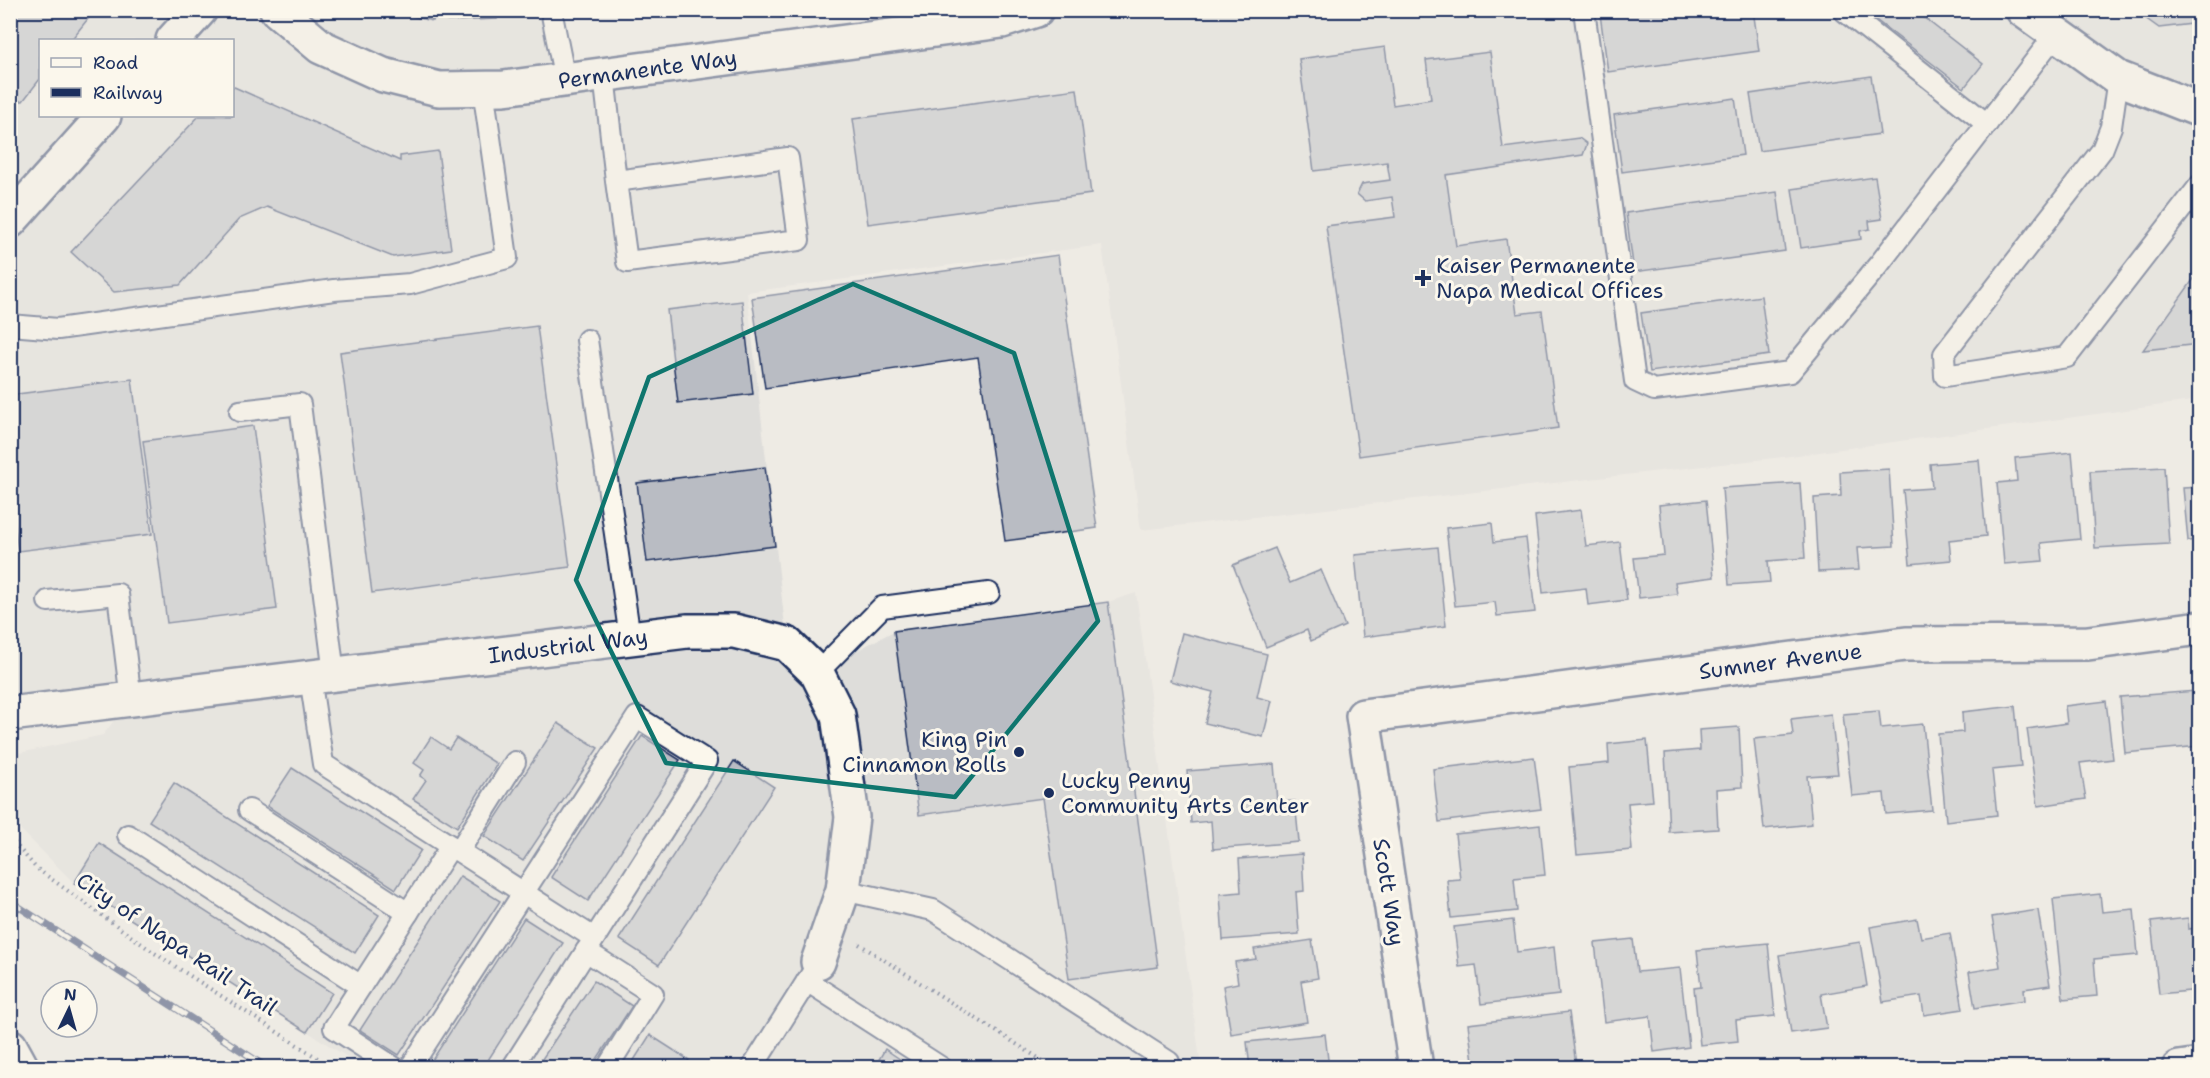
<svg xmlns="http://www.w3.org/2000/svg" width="2210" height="1078" font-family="'Shantell Sans',sans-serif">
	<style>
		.built { fill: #deddda; fill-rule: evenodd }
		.building { fill: #b9bcc3; stroke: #1b2f5e; stroke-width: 1.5 }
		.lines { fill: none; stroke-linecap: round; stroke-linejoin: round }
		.service-casing { stroke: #1b2f5e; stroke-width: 24 }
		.minor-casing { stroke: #1b2f5e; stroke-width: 38 }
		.tertiary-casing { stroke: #1b2f5e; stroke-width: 38 }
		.path { stroke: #1b2f5e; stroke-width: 4; stroke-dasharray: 1.5 4.5; stroke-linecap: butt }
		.service { stroke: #fbf7ec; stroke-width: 20 }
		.minor { stroke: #fbf7ec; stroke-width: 33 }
		.tertiary { stroke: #fbf7ec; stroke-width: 33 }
		.rail-casing { stroke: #1b2f5e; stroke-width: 7 }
		.rail { stroke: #fbf7ec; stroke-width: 4.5; stroke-dasharray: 14; stroke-linecap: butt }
		.marked { fill: none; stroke: #0f766e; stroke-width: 4.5; stroke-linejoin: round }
		.poi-dot { fill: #1b2f5e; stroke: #fbf7ec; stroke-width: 2 }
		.labels { text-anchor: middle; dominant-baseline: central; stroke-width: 6; stroke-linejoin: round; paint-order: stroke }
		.street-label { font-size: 22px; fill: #1b2f5e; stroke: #fbf7ec }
		.poi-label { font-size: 22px; fill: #1b2f5e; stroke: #fbf7ec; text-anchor: start }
	</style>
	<rect width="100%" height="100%" fill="#eeebe4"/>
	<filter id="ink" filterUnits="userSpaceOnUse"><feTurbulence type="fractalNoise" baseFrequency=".0167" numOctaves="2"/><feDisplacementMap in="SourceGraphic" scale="12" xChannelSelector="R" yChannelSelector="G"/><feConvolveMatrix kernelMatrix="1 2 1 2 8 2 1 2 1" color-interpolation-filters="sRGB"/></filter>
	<g filter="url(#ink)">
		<path class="built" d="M1036,10L2199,11V400L1783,457L1141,530L1102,245L747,292L787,644L816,672L894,631L1108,602L1136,593L1201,1067H363L74,883L11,820L10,755L103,735L130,700L11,714V11H551L565,80ZM40,40H232V116H40Z"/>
		<g class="building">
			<path d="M10,10H95L71,40H40V79L23,101H10Z"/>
			<path d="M495,10L497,19L448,21L434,17L433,21L389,11Z"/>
			<path d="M1622,10H1753L1759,51L1608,72L1600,14Z"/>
			<path d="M1863,10H1914L1983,64L1964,88Z"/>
			<path d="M2134,10H2199L2200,23L2159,28Z"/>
			<path d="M1385,47L1393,105L1431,99L1426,60L1490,52L1503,148L1579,138L1587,144L1583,155L1446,175L1456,246L1506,239L1517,314L1542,311L1558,428L1359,456L1326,226L1395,217L1392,197L1365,201L1357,194L1362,184L1390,180L1387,162L1314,171L1299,59Z"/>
			<path d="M1871,76L1880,134L1759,151L1750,94Z"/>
			<path d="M232,86L400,161V156L438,151L451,249L393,257L267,207L239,219L180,285L114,292L71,252L199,116H232Z"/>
			<path d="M1077,89L1091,194L868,224L853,119Z"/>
			<path d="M1735,98L1743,155L1622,172L1614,115Z"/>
			<path d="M1875,177L1882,219L1869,221L1870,229L1860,231L1861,239L1801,248L1792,189Z"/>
			<path d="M1777,192L1785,251L1634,272L1626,213Z"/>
			<path d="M1058,255L1097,528L1005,541L978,357L765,388L752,298Z"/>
			<path d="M2200,270V344L2143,350Z"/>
			<path d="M1761,296L1769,355L1650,372L1641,313Z"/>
			<path d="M742,301L753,394L678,403L667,310Z"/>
			<path d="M537,326L570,567L372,593L340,352Z"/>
			<path d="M132,379L152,534L18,551L10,488V395Z"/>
			<path d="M253,426L277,609L167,623L143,441Z"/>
			<path d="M2072,452L2080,539L2041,543L2043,561L2004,564L1997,483L2017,481L2015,458Z"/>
			<path d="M1979,460L1986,536L1949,540L1951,560L1910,564L1903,490L1932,488L1930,464Z"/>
			<path d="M765,467L775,546L647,562L637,483Z"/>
			<path d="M2164,467L2169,544L2095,548L2090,471Z"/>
			<path d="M1889,469L1894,546L1857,548L1859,570L1818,572L1814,498L1841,496L1840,472Z"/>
			<path d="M1800,483L1805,558L1768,561L1770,582L1729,585L1722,488Z"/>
			<path d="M2200,487V540L2188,541L2183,488Z"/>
			<path d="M1706,500L1714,577L1675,582L1677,594L1639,598L1634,558L1664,555L1659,505Z"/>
			<path d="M1581,510L1586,546L1620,542L1627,600L1588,605L1586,588L1543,593L1535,516Z"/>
			<path d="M1492,523L1494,542L1526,538L1535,612L1497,616L1495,602L1455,606L1446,528Z"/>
			<path d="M1438,547L1446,626L1363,637L1355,555Z"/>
			<path d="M1275,548L1290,583L1321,570L1345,626L1311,641L1307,630L1266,647L1233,565Z"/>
			<path d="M1108,602L1158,967L1069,979L1043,798L919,815L894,631Z"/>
			<path d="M1182,633L1267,654L1257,697L1272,701L1263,737L1205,723L1213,692L1170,681Z"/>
			<path d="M2196,691L2200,746L2125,753L2120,697Z"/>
			<path d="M2106,701L2113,759L2080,763L2086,799L2038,806L2027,729L2067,723L2065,706Z"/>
			<path d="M2015,706L2021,767L1992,770L1997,815L1946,821L1938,734L1963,732L1962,712Z"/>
			<path d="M1879,711L1881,728L1923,724L1932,810L1886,814L1884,793L1852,796L1843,714Z"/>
			<path d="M1831,714L1838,774L1807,776L1812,824L1764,829L1754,739L1793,735L1791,719Z"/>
			<path d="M558,723L598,748L523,861L484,836Z"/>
			<path d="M1739,727L1742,787L1716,789L1718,829L1669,832L1665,753L1700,750L1699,730Z"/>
			<path d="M642,736L680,760L588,901L551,877Z"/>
			<path d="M431,737L449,749L456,738L497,764L457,827L413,799L426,780L420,776L424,770L414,763Z"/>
			<path d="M1647,740L1653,801L1628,803L1632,850L1577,855L1569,767L1609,763L1608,744Z"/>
			<path d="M1534,757L1541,809L1439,822L1433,769Z"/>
			<path d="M734,761L774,787L659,965L619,939Z"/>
			<path d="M1274,764L1277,802L1295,801L1299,842L1213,849L1211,821L1191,823L1187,771Z"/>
			<path d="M292,768L421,850L396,889L267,806Z"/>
			<path d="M174,783L379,915L355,953L149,821Z"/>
			<path d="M1540,825L1545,875L1514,878L1517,911L1451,918L1447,880L1460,879L1455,834Z"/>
			<path d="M99,843L332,993L307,1032L74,883Z"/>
			<path d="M1302,854L1304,891L1296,892L1299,934L1223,940L1220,894L1241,892L1239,859Z"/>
			<path d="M460,876L500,901L399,1055L360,1030Z"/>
			<path d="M2100,894L2102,912L2134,909L2138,955L2094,959L2097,996L2063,999L2053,899Z"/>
			<path d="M2038,910L2050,985L2024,989L2025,1000L1975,1008L1969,972L2000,967L1992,917Z"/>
			<path d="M524,918L563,943L483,1068H427Z"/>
			<path d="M2188,918L2189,929L2200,927V990L2159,994L2151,922Z"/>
			<path d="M1917,919L1921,938L1950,933L1963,1009L1924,1015L1921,996L1883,1002L1870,927Z"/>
			<path d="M1513,920L1517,952L1554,947L1559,995L1481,1004L1476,965L1459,967L1454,927Z"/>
			<path d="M1633,939L1637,972L1680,968L1689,1047L1654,1052L1650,1016L1604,1022L1595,943Z"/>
			<path d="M1312,940L1318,978L1301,981L1307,1022L1231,1034L1223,986L1238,983L1235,962L1256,959L1254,949Z"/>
			<path d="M1860,942L1867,986L1821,994L1827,1028L1791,1033L1779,955Z"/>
			<path d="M1768,943L1775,1016L1736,1020L1738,1041L1700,1045L1694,988L1701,987L1697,950Z"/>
			<path d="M594,981L632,1006L591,1068H536Z"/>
			<path d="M1569,1012L1576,1065L1474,1068L1468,1024Z"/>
			<path d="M1325,1034L1329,1068H1250L1247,1042Z"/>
			<path d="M650,1035L689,1060L684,1068H629Z"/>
			<path d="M885,1049L913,1068H874Z"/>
		</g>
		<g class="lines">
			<g class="service-casing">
				<g id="service">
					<path d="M551,10L565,80"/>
					<path d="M1584,10L1635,381L1654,390L1790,372L1880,263L2055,35"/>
					<path d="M1843,10L1987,124"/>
					<path d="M604,75L616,181L788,158L799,240L627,262L616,181"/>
					<path d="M2118,78L2111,127L2102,150L1944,354L1945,376L2067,357L2200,185"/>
					<path d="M10,325L58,329L334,290L410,284L507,258L483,88"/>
					<path d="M587,340L630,638"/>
					<path d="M240,411L300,404L334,674"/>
					<path d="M48,601L118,594L131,700"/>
					<path d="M817,673L882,607L989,593"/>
					<path d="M310,677L323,764L594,938"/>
					<path d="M249,810L408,913"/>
					<path d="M128,835L361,986"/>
					<path d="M459,851L515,762"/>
					<path d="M843,890L933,910L1169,1062"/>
					<path d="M586,951L653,994L607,1068"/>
					<path d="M807,981L942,1068"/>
					<path d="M395,1068L334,1028L451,846"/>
					<path d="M410,1068L637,717L707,761L512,1068"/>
					<path d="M752,1068L814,970"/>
				</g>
			</g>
			<g class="minor-casing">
				<g id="minor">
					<path id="s1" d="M277,10L321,47L383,75L439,89L504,88L1002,21L1036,10"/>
					<path d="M2023,10L2118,78L2200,110"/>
					<path id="s2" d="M10,714L687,631H734L787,644L817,673L838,715L852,817L843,890L818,962"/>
					<path id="s3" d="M1416,1068L1363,716L1906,644L2088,643L2200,628"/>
					<path d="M2179,1068L2200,1065"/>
				</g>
			</g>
			<g class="tertiary-casing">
				<g id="tertiary">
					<path d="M173,40L200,10"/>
					<path d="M10,221L104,116"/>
					<path d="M10,1046L22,1068"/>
				</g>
			</g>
			<g class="path">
				<path d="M10,838L36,868L153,952L333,1068"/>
				<path d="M859,944L1054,1068"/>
			</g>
			<use href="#service" class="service"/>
			<use href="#minor" class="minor"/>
			<use href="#tertiary" class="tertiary"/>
			<g class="rail-casing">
				<path id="rail" d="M10,901L268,1068"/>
			</g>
			<use href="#rail" class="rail"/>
		</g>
	</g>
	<path d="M0 0H2210V1078H0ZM853,284L1014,353L1098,621L955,797L666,763L576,580L649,377Z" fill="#eeebe4" fill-opacity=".55" fill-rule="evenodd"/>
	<path class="marked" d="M853,284L1014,353L1098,621L955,797L666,763L576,580L649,377Z"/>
	<g class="poi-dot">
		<path d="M1420 269h6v6h6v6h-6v6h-6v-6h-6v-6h6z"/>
		<circle cx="1019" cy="752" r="6"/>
		<circle cx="1049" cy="793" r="6"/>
	</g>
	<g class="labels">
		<g class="street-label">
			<text stroke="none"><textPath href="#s1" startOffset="393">Permanente Way</textPath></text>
			<text stroke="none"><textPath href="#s2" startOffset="562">Industrial Way</textPath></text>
			<text stroke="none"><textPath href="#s3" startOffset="777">Sumner Avenue</textPath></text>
			<text transform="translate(1389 892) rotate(81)">Scott Way</text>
			<text transform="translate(177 944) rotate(34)">City of Napa Rail Trail</text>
		</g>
		<g class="poi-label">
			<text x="1436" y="265">Kaiser Permanente<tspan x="1436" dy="25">Napa Medical Offices</tspan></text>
			<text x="1007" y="739" text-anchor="end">King Pin<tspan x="1007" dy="25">Cinnamon Rolls</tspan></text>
			<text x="1061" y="780">Lucky Penny<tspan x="1061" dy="25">Community Arts Center</tspan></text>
		</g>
	</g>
	<rect width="2210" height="1078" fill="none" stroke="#fbf7ec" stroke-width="36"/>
	<rect x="18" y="18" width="2174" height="1042" fill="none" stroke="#1b2f5e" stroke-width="2" filter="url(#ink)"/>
	<rect x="39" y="39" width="195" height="78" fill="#fbf7ec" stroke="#a1a7b3" stroke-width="1.5"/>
	<rect x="51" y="58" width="30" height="9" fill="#fbf7ec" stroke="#a1a7b3" stroke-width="1.5"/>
	<text x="93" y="69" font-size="18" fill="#1b2f5e">Road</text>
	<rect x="51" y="88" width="30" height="9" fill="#1b2f5e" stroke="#a1a7b3" stroke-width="1.5"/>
	<text x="93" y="99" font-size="18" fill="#1b2f5e">Railway</text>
	<g transform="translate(69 1009) rotate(5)"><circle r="28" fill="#fbf7ec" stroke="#a1a7b3" stroke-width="1.5"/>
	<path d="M0-4.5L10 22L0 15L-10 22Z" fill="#1b2f5e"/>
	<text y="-9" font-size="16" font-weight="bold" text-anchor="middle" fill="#1b2f5e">N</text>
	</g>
</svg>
